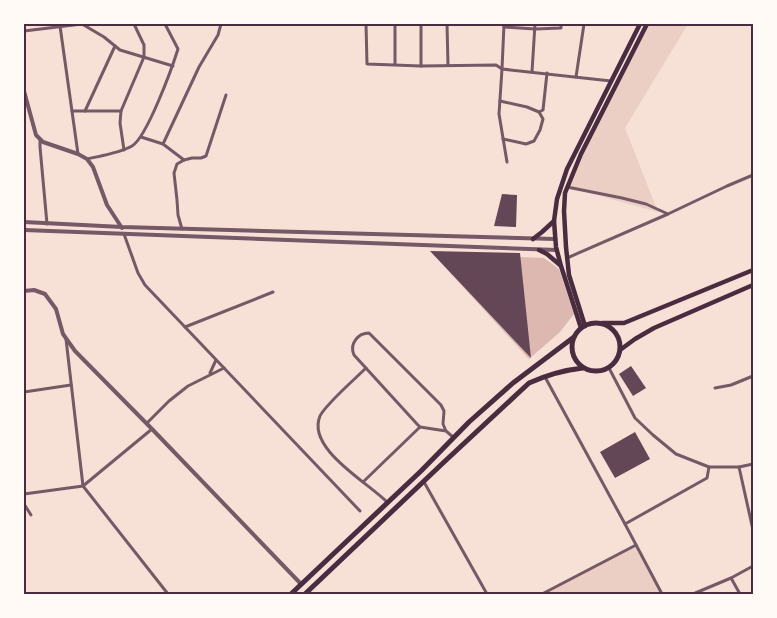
<svg xmlns="http://www.w3.org/2000/svg" width="777" height="618" font-family="Quicksand,sans-serif">
	<style>
		.green { fill: #ebcfc5 }
		.water { fill: #dcb8b0 }
		.building { fill: #644757 }
		.lines { fill: none; stroke-linecap: round; stroke-linejoin: round }
		.minor { stroke: #755966; stroke-width: 3 }
		.tertiary { stroke: #755966; stroke-width: 4 }
		.secondary { stroke: #4a2c40; stroke-width: 4.5 }
		.primary { stroke: #4a2c40; stroke-width: 5 }
		.neatline { fill: none; stroke: #4a2c40; stroke-width: 2 }
	</style>
	<rect width="100%" height="100%" fill="#f7e1d7"/>
	<g class="green">
		<path d="M647,24H688L625,128L658,212L567,187Z"/>
		<path d="M636,545L662,594H542Z"/>
	</g>
	<path class="water" d="M432,253L544,258L559,269L574,314L560,332L529,359Z"/>
	<g class="building">
		<path d="M502,194L517,195L516,227L494,226Z"/>
		<path d="M430,251L520,253L531,358Z"/>
		<path d="M631,366L646,388L633,396L619,374Z"/>
		<path d="M635,432L650,459L615,478L600,452Z"/>
	</g>
	<g class="lines">
		<g class="minor">
			<path d="M366,24L367,64L421,66L496,65L502,69L504,24"/>
			<path d="M447,24L448,65"/>
			<path d="M60,26L78,154"/>
			<path d="M504,27L535,29L561,28V24"/>
			<path d="M24,31L82,24L104,37L120,50L173,66"/>
			<path d="M395,64V24"/>
			<path d="M421,66V24"/>
			<path d="M532,72L535,24"/>
			<path d="M576,77L584,24"/>
			<path d="M500,101L527,107L539,112L543,119L540,130L534,141L526,144L503,139"/>
			<path d="M72,111H121"/>
			<path d="M85,111L115,46"/>
			<path d="M539,112L543,110L547,73"/>
			<path d="M141,137L163,144L184,160"/>
			<path d="M40,140V147L47,224"/>
			<path d="M163,144L199,67L218,35L221,24"/>
			<path d="M124,150L120,123L121,111L144,57V45L134,24"/>
			<path d="M87,159C100,156 120,153 132,146C147,137 172,68 178,49L165,24"/>
			<path d="M507,162L499,114L502,69L611,81"/>
			<path d="M567,187L622,198L646,204L668,214L727,186L753,175"/>
			<path d="M182,229L178,215L177,200L174,173L177,164L184,160L192,158H201L206,156L226,95"/>
			<path d="M124,234L138,273L145,285L360,511"/>
			<path d="M567,258L668,214"/>
			<path d="M185,327L273,292"/>
			<path d="M66,339L83,486L168,594"/>
			<path d="M366,368C356,378 325,405 320,416C306,449 369,483 388,503"/>
			<path d="M609,368L635,418L653,435L676,454L709,467H739L753,464"/>
			<path d="M210,373L216,360"/>
			<path d="M545,377L625,524L662,594"/>
			<path d="M715,388L731,385L753,376"/>
			<path d="M24,392L71,385"/>
			<path d="M147,423L169,401L188,386L224,368"/>
			<path d="M446,431L443,424L444,411L441,405L369,333C358,333 349,344 354,355L417,424L420,427L446,431L453,437"/>
			<path d="M739,467L753,530"/>
			<path d="M363,482L420,427"/>
			<path d="M424,482L487,594"/>
			<path d="M24,494L83,486L152,429"/>
			<path d="M24,504L31,515"/>
			<path d="M625,524L707,478L709,467"/>
			<path d="M731,578L740,594"/>
			<path d="M542,594L636,545"/>
			<path d="M693,594L731,578L753,566"/>
		</g>
		<g class="tertiary">
			<path d="M24,91L36,135L43,142L78,154L87,159L93,167L107,205L122,228"/>
			<path d="M24,222L122,227L555,239"/>
			<path d="M24,230L557,250"/>
			<path d="M24,291L34,290L45,294L56,309L63,334L75,351L152,429L301,584"/>
		</g>
		<g class="secondary">
			<path d="M533,239L542,232L554,221"/>
			<path d="M539,250L547,254L560,265"/>
			<path d="M602,323H624L753,270"/>
			<path d="M585,326L569,275L566,247L564,211L565,193L581,154L647,24"/>
			<path d="M581,328L561,266L556,247L554,221L557,199L567,169L640,24"/>
			<path d="M620,350L635,339L654,328L753,285"/>
		</g>
		<g class="primary">
			<circle cx="596" cy="347" r="24"/>
			<path d="M291,594L421,471L469,422L513,383L574,337"/>
			<path d="M305,594L443,463L529,383C547,375 564,370 583,368"/>
		</g>
	</g>
	<rect width="777" height="618" fill="none" stroke="#fffaf5" stroke-width="50"/>
	<rect x="25" y="25" width="727" height="568" class="neatline"/>
</svg>
